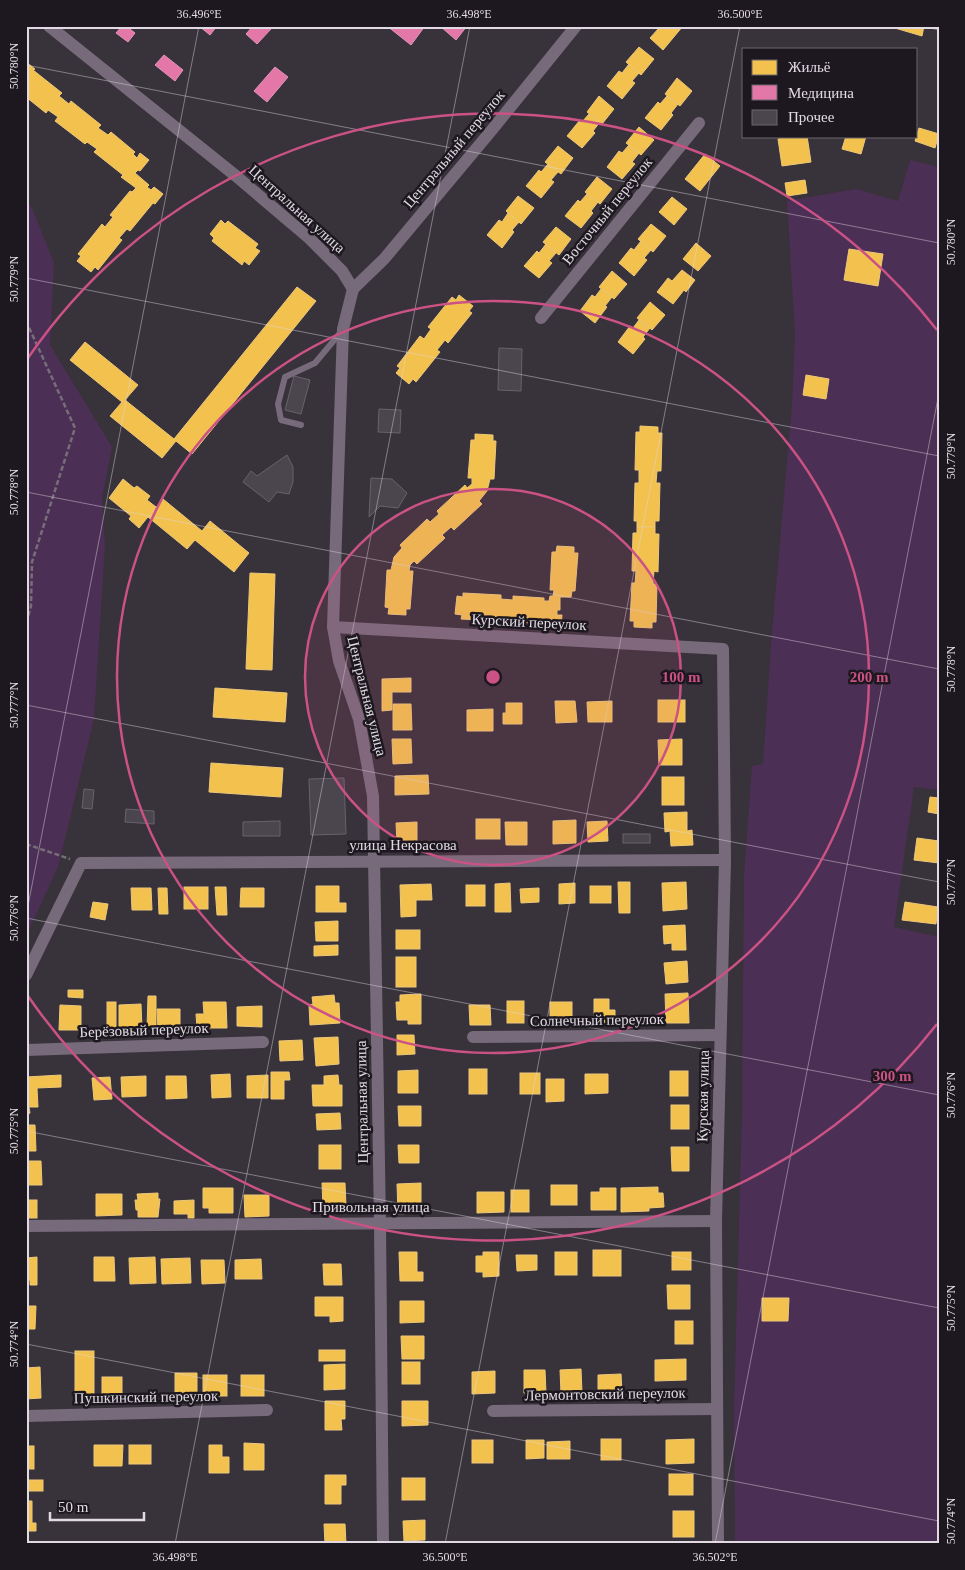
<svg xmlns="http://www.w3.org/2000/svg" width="965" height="1570" font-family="'Times New Roman',serif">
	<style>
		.green { fill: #4c2f55 }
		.homes { fill: #f2c14e; stroke: #edc87b }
		.health { fill: #e377a8; stroke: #e295ba }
		.building { fill: #4b464d; stroke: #68636a }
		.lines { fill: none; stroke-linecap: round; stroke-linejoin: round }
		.path { stroke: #766e79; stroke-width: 2.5; stroke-dasharray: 5 2.5; stroke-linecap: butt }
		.service { stroke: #776b7b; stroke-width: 6 }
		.minor { stroke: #776b7b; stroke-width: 12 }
		.ticks { fill: none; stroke: #e1dae3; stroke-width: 1; stroke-opacity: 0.45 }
		.ring { fill: none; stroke: #cb5284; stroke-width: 2.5 }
		.labels { text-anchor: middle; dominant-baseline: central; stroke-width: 5; stroke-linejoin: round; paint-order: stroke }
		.street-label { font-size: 15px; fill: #e1dae3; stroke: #1d181f }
		.centre { fill: #cb5284; stroke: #1d181f; stroke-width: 2.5 }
		.ring-label { font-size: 15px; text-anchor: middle; font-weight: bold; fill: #cb5284; stroke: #1d181f; stroke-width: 5; stroke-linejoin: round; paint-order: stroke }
		.neatline { fill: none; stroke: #e1dae3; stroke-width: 2 }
		.ticks-label { font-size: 12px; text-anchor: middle; fill: #e1dae3 }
	</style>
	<rect width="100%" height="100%" fill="#38323a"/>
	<g class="green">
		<path d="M910,160L939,167V790L914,787L894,927L939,937V1544H735L734,1410L742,1114L744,876L752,766L763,764L771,644L792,405L795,335L787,201L856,189L898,201Z"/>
		<path d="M26,200L32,208L54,263L50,345L112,447L102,498L105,546L94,719L58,867L26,936Z"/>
	</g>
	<g class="homes">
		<path d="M657,26H683L663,50L650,38L659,28Z"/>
		<path d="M888,26H924L922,36Z"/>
		<path d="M639,47L654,59L641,75L626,62Z"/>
		<path d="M26,62L35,69L33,70L62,93L59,96L69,104L71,101L101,125L98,128L108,135L111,132L135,152L133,154L137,158L140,153L149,160L140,171L138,170L135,173L149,185L147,187L151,190L154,187L163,194L155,204L153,203L130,231L127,229L119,238L122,240L98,270L95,267L91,272L77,261L81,256L78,254L102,224L105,227L113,217L110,215L130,191L132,192L136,188L121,177L123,175L94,152L97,149L87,142L85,144L55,121L58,117L48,110L46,113L26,97Z"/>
		<path d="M629,64L639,73L632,81L635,83L622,99L607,86L619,71L622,73Z"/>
		<path d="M677,78L692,91L680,106L665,94Z"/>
		<path d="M599,96L614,109L602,124L587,112Z"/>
		<path d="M667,96L678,104L671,113L673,115L661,130L645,118L658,102L660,104Z"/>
		<path d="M589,114L600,122L593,131L595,133L582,148L567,136L580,120L582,122Z"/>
		<path d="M639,127L654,140L641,155L626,143Z"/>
		<path d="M919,128L939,134L935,148L915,141Z"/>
		<path d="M796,136H807L811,162L782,166L778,139Z"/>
		<path d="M846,136H866L861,154L842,149Z"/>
		<path d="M629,145L639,153L632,162L635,164L622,179L607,167L619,151L622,153Z"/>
		<path d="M558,146L573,158L561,174L545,162Z"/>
		<path d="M705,154L720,166L700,191L685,179Z"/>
		<path d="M548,164L558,172L551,180L554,182L541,198L526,186L539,170L541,172Z"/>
		<path d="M597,177L612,189L600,204L585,192Z"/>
		<path d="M805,180L807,193L787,196L785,183Z"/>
		<path d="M587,194L598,202L591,211L593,213L581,228L565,216L578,200L580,202Z"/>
		<path d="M518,196L534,208L521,224L506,211Z"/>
		<path d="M672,197L687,209L674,225L659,212Z"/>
		<path d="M508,213L519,222L512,230L514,232L502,248L487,235L499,220L502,222Z"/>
		<path d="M221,220L225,224L228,221L258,244L255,248L260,251L249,265L244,261L242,265L212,241L214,238L210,234Z"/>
		<path d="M651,224L666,236L653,252L638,239Z"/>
		<path d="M556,227L571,239L559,255L543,242Z"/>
		<path d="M641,241L651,250L644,258L647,260L634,276L619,263L631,248L634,250Z"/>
		<path d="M696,243L711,256L698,271L683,259Z"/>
		<path d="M546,244L556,253L549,261L552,263L539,278L524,266L537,251L539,253Z"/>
		<path d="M849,249L883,254L878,286L844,280Z"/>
		<path d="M682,270L695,280L686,292L684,290L673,304L657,292L668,278L672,281Z"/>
		<path d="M612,271L627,284L614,299L599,287Z"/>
		<path d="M297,287L316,301L192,454L176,441L162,458L110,416L122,402L70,360L85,342L138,385L125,400L174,439Z"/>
		<path d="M601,289L612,297L605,306L607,307L595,323L580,311L592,295L595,297Z"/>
		<path d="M459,295L473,306L469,311L472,313L448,343L445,340L437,350L440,352L416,382L413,379L409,384L396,373L400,368L397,366L420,336L424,339L431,329L428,327L452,297L456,300Z"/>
		<path d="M650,302L665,315L652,330L637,318Z"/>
		<path d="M639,320L650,328L643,337L645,339L633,354L618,342L630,326L633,328Z"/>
		<path d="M806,375L829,379L826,399L803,395Z"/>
		<path d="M640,426L658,427V433H662L661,471H657L656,483H660L659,521H655V527H637V521H634L635,483H639V470H635L636,432H640Z"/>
		<path d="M475,434L493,435V441H496L494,479H490L487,491L479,501L482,504L454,530L451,527L442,535L445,538L417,564L414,561L410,565L409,571H413L410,609H406V615L388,614L389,608L385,607L387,570H391L394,557L402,548L400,545L427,519L430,522L439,514L437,511L465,485L467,488L472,484V478H468L471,440H475Z"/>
		<path d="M123,479L134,488L137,486L150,496L147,500L156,507L139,528L129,519L131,516L109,498Z"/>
		<path d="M163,499L202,531L210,521L249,553L234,572L195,540L187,549L148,517Z"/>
		<path d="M637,527H655V534H659L658,572L654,571L653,584H657L656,622H652V628L634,627V621H630L632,583H635L636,571H632L633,533H637Z"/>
		<path d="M557,546L574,547V553H578L575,591H572L571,597H560V610H557V615H562L561,627L548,626V624L512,622V618L500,617L499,621L461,619L462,615L455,614L457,596L463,597V593L501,595V599L513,600V596L544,598V601H549L550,596H553L554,590H550L552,552H556Z"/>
		<path d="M250,573L275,574L272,670L246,669Z"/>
		<path d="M411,678V692H392V710L382,711V679Z"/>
		<path d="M215,688L287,693L285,722L213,717Z"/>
		<rect x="658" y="700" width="27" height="22"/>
		<path d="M555,701H575L577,722L556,723Z"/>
		<path d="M612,701V722H588L587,702Z"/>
		<path d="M506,703H522V724H503V713H506Z"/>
		<path d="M393,704H411L412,730H393Z"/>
		<path d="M493,709V731H467V710Z"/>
		<path d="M392,739H411L412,763L393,764Z"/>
		<path d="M682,739V765H659L658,740Z"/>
		<path d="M211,763L283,768L281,797L209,792Z"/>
		<path d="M428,775L429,794L395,795V776Z"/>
		<rect x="662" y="777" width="22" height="28"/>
		<path d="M930,797L939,798V814L928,812Z"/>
		<path d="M687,812V831L692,830L693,845L671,846L670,831L665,832L664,813Z"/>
		<rect x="476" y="819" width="24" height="20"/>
		<path d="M576,820V843L553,844V821Z"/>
		<path d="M607,821L608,841L588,842L587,822Z"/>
		<path d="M417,822V843L397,844L396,823Z"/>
		<path d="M505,822H527V845H506Z"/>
		<path d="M917,838L939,841V863L914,860Z"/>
		<path d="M618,882H630V913H619Z"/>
		<path d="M686,882L687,909L663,911L662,883Z"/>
		<path d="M510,883L511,912H495V884Z"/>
		<path d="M575,883V903L559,904V884Z"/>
		<path d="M431,884L432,900H416V916L401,917L400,885Z"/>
		<rect x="466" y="885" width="19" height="21"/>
		<path d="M316,886H339V903H346V912H316Z"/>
		<rect x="590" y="886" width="21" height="17"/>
		<rect x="184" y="887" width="24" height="22"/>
		<path d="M215,887H226L227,915H217Z"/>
		<path d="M131,888H151L152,910H132Z"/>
		<path d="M158,888H167L168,914H159Z"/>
		<path d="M241,888H264V907H240Z"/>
		<path d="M539,888V902L521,903L520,889Z"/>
		<path d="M93,902L108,904L105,920L90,917Z"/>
		<path d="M905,902L938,907L936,924L902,920Z"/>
		<path d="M338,921V941H316L315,922Z"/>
		<path d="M685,925L686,950H672V943L664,944L663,926Z"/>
		<rect x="396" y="930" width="24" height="19"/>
		<path d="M338,945V955L314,956V946Z"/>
		<rect x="396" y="957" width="20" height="30"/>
		<path d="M687,961L688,982L666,984L664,963Z"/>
		<path d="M68,990H83V998L68,997Z"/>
		<path d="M688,993L689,1023H666L665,994Z"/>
		<path d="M421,994V1024H408V1020H397L396,1002H400V995Z"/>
		<path d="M334,995L335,1003H339L340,1023L310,1025L309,1005L313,1004L312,997Z"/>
		<path d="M148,996H156V1028H147Z"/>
		<path d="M594,999H609V1010H615V1023H594Z"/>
		<rect x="507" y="1001" width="17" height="22"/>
		<rect x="107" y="1002" width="9" height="28"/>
		<path d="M203,1002H226L227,1028H197L196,1014H204Z"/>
		<rect x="550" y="1002" width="22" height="21"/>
		<path d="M141,1004L142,1028L119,1029V1005Z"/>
		<path d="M60,1005L81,1006V1030H59Z"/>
		<path d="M469,1005H490L491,1025H470Z"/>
		<path d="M262,1006V1027L237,1026V1007Z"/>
		<path d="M157,1009H180V1029H158Z"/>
		<path d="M397,1035H414L415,1054L397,1055Z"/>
		<path d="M338,1037L339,1064L316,1066L314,1038Z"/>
		<path d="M302,1040L303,1060L280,1061L279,1041Z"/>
		<rect x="469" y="1069" width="18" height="25"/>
		<path d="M418,1070V1093H398V1071Z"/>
		<rect x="670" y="1071" width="18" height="25"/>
		<path d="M271,1072H289L290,1080H284V1099H271Z"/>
		<rect x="520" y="1073" width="20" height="21"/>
		<path d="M230,1074L231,1097L212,1098L211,1075Z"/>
		<path d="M585,1074H608V1093L585,1094Z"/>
		<path d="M61,1075V1087L37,1088L38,1107H29L30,1113L26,1116V1077Z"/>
		<path d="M268,1075V1098H247V1076Z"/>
		<path d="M338,1075L339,1085H342V1106H313L312,1085H324V1076Z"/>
		<path d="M146,1076V1096L122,1097L121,1077Z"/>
		<path d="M166,1076H186L187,1098L166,1099Z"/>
		<path d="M110,1077L112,1099L94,1100L92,1078Z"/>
		<path d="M546,1079H564V1101L546,1102Z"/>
		<rect x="671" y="1105" width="18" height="24"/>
		<path d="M398,1106H421V1126H399Z"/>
		<path d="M340,1113L341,1129L317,1130L316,1114Z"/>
		<path d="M26,1125H35L36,1151H26Z"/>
		<rect x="319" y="1145" width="22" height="24"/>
		<path d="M398,1145H419V1163H399Z"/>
		<path d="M671,1147H689V1171H672Z"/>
		<path d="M26,1161H41L42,1185H26Z"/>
		<path d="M322,1183H345L346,1207H323Z"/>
		<path d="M421,1183V1213L398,1214L397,1184Z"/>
		<rect x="551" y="1185" width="26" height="20"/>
		<path d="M658,1187V1193H663L664,1207L649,1208V1211L621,1212V1188Z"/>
		<path d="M203,1188H233V1213H209V1208H203Z"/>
		<path d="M600,1188H616V1210H591V1192H600Z"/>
		<rect x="511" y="1190" width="18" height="22"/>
		<path d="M477,1192H504V1212L477,1213Z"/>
		<path d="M158,1193V1199H160L158,1217H138V1210H136L135,1200H138L137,1194Z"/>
		<path d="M96,1194H122V1215L96,1216Z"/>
		<path d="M244,1195H269V1216L245,1217Z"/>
		<rect x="26" y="1200" width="11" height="18"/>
		<path d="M194,1200V1218H188V1214H174V1201Z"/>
		<rect x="593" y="1250" width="28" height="26"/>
		<path d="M399,1252H417V1272H423V1281H400Z"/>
		<path d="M483,1252H499V1276L483,1277V1272H476V1256H483Z"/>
		<rect x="555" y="1252" width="22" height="23"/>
		<rect x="672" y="1252" width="19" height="18"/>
		<path d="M516,1255H537V1270L517,1271Z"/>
		<path d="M37,1257V1285H30V1280H26V1258Z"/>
		<path d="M94,1257H114L115,1281H94Z"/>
		<path d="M155,1257L156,1283L130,1284L129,1258Z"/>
		<path d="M190,1258L191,1283L162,1284L161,1259Z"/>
		<path d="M261,1259L262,1279H235V1260Z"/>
		<path d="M201,1260H224L225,1283L202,1284Z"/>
		<path d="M323,1264H341L342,1285H324Z"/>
		<path d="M667,1285H690V1309H668Z"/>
		<path d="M315,1297H343V1321L330,1322V1316H315Z"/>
		<path d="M762,1298H789L788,1321H762Z"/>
		<path d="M400,1301H424V1322L400,1323Z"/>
		<path d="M26,1306H36L35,1329H26Z"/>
		<rect x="675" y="1321" width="18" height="23"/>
		<path d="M401,1336H424V1359H402Z"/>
		<rect x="319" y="1350" width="26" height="11"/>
		<rect x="75" y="1351" width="19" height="47"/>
		<path d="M686,1359V1380L655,1381V1360Z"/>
		<rect x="402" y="1362" width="18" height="22"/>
		<path d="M345,1364V1389L324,1390V1365Z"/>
		<path d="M40,1367L41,1398L26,1399V1368Z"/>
		<path d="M581,1369L582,1392L561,1393L560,1370Z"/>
		<path d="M524,1370H545L546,1393H524Z"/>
		<path d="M495,1371V1393L472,1394V1372Z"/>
		<path d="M175,1373H197V1397L175,1396Z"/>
		<path d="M621,1374L622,1392H598V1375Z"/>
		<rect x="203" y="1375" width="24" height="21"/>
		<rect x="241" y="1375" width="23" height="21"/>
		<rect x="102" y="1377" width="20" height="20"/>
		<path d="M325,1401H345V1419H341L342,1430H325Z"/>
		<path d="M402,1401H428V1425L402,1426Z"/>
		<rect x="601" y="1439" width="20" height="21"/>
		<path d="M694,1439V1463L666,1464V1440Z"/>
		<rect x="472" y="1440" width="21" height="23"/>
		<path d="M526,1440H544V1458L526,1459Z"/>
		<path d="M570,1441V1459H547V1442Z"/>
		<path d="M244,1443L264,1444V1470H244Z"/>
		<path d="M94,1445H123L122,1466H94Z"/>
		<rect x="129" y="1445" width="22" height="19"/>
		<path d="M209,1445H222V1457H229V1473H209Z"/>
		<rect x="26" y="1446" width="8" height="23"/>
		<rect x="669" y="1474" width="24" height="21"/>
		<path d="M325,1475H346V1485H341V1504H325Z"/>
		<rect x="402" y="1478" width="23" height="22"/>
		<rect x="26" y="1480" width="17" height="11"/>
		<path d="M26,1501H32V1523H36V1531H26Z"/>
		<rect x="673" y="1511" width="21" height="26"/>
		<path d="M425,1520V1540L404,1541L403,1521Z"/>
		<path d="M324,1524H345L346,1544H325Z"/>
	</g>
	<g class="health">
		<path d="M122,26H126L135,33L128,42L116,33Z"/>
		<path d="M199,26H217L210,35Z"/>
		<path d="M253,26H268L271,29L257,44L246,34Z"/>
		<path d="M387,26H425L411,45Z"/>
		<path d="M440,26H467L456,40Z"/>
		<path d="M164,55L183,70L175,81L155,65Z"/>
		<path d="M275,67L288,77L267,102L254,91Z"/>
	</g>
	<g class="building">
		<path d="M499,348L522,349L521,391L498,390Z"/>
		<path d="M294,376L310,380L301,414L285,410Z"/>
		<path d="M379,409L401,410L400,433L378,432Z"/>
		<path d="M287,455L293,467V482L289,494L277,492L269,502L243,482L251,471L257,476Z"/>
		<path d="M371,478L392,479L407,493L398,508L380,506L369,517Z"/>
		<path d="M344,778L346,834L311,835L309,779Z"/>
		<path d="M84,789L94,790L92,809L82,808Z"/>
		<path d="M126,809L154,811V824L125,822Z"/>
		<path d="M280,821V836H243V822Z"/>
		<rect x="623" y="834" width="27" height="9"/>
	</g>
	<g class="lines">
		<g class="path">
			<path d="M26,321L75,428L32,562L31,606L26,624"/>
			<path d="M26,844L70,859"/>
		</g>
		<path class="service" d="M301,425L281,420L278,404L285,377L315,363L341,332"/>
		<g class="minor">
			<path d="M49,26L236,176L309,238L342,271L353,289L343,329L333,627L339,661L359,719L373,796L380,1224L383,1544"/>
			<path d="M353,289L384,259L491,131L576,26"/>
			<path d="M541,318L699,123"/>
			<path d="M333,627L723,649L725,860L716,1221L718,1544"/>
			<path d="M26,975L81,863L725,860"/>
			<path d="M473,1037L720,1035"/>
			<path d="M26,1050L263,1042"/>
			<path d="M26,1226L716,1221"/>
			<path d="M493,1411L717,1409"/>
			<path d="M26,1416L267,1410"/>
		</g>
	</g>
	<path class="ticks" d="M921,26L939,30M26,65L939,243M26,278L939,456M26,492L939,669M26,705L939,882M26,916L199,26M26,918L939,1095M26,1131L939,1308M26,1344L939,1521M175,1544L470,26M445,1544L740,26M715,1544L939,393"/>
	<circle cx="493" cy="677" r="188" fill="#cb5284" fill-opacity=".12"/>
	<g class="ring">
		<circle cx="493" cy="677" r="188"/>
		<circle cx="493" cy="677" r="376"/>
		<path d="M937 1024A564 564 0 0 1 28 996M28 358A564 564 0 0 1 937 330"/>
	</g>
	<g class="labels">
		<g class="street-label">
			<text transform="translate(454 149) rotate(-50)">Центральный переулок</text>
			<text transform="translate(297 209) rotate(42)">Центральная улица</text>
			<text transform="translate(607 211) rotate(-51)">Восточный переулок</text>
			<text transform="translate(529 622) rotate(3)">Курский переулок</text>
			<text transform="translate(367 696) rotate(76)">Центральная улица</text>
			<text x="403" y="845">улица Некрасова</text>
			<text transform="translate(597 1020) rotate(-1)">Солнечный переулок</text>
			<text transform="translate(144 1030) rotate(-2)">Берёзовый переулок</text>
			<text transform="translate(703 1096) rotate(-89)">Курская улица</text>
			<text transform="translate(362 1102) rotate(-91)">Центральная улица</text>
			<text x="371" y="1207">Привольная улица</text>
			<text transform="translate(605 1394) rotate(-1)">Лермонтовский переулок</text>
			<text transform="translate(146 1397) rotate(-1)">Пушкинский переулок</text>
		</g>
	</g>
	<circle cx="493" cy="677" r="8" class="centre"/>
	<g class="ring-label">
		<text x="681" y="682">100 m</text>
		<text x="869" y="682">200 m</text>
		<text x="892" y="1081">300 m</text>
	</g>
	<rect width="965" height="1570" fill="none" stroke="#1d181f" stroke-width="55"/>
	<rect x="742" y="48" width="175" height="90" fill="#1d181f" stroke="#6b666d"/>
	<rect x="752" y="60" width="25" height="15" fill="#f2c14e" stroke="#6b666d"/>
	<text x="788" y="72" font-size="15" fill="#e1dae3">Жильё</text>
	<rect x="752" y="85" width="25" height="15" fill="#e377a8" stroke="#6b666d"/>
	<text x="788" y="98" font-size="15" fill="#e1dae3">Медицина</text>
	<rect x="752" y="110" width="25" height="15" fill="#4b464d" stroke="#6b666d"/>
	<text x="788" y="122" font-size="15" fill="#e1dae3">Прочее</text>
	<path d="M50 1512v8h94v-8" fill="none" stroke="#e1dae3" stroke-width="2.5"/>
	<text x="58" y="1512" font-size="15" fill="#e1dae3" stroke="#1d181f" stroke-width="4" paint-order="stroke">50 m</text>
	<rect x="28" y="28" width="910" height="1514" class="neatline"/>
	<g class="ticks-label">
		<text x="199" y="18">36.496°E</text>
		<text x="469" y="18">36.498°E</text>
		<text x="740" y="18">36.500°E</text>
		<text transform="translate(14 66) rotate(-90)" y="4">50.780°N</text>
		<text transform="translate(951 242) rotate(-90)" y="4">50.780°N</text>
		<text transform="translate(14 279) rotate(-90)" y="4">50.779°N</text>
		<text transform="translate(951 456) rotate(-90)" y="4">50.779°N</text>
		<text transform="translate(14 492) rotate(-90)" y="4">50.778°N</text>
		<text transform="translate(951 669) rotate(-90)" y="4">50.778°N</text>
		<text transform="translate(14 705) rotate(-90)" y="4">50.777°N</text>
		<text transform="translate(951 882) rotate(-90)" y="4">50.777°N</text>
		<text transform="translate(14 918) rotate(-90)" y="4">50.776°N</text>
		<text transform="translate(951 1095) rotate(-90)" y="4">50.776°N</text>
		<text transform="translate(14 1131) rotate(-90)" y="4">50.775°N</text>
		<text transform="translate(951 1308) rotate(-90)" y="4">50.775°N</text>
		<text transform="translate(14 1344) rotate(-90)" y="4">50.774°N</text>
		<text transform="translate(951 1521) rotate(-90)" y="4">50.774°N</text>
		<text x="175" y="1561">36.498°E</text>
		<text x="445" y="1561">36.500°E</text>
		<text x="715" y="1561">36.502°E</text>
	</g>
</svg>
